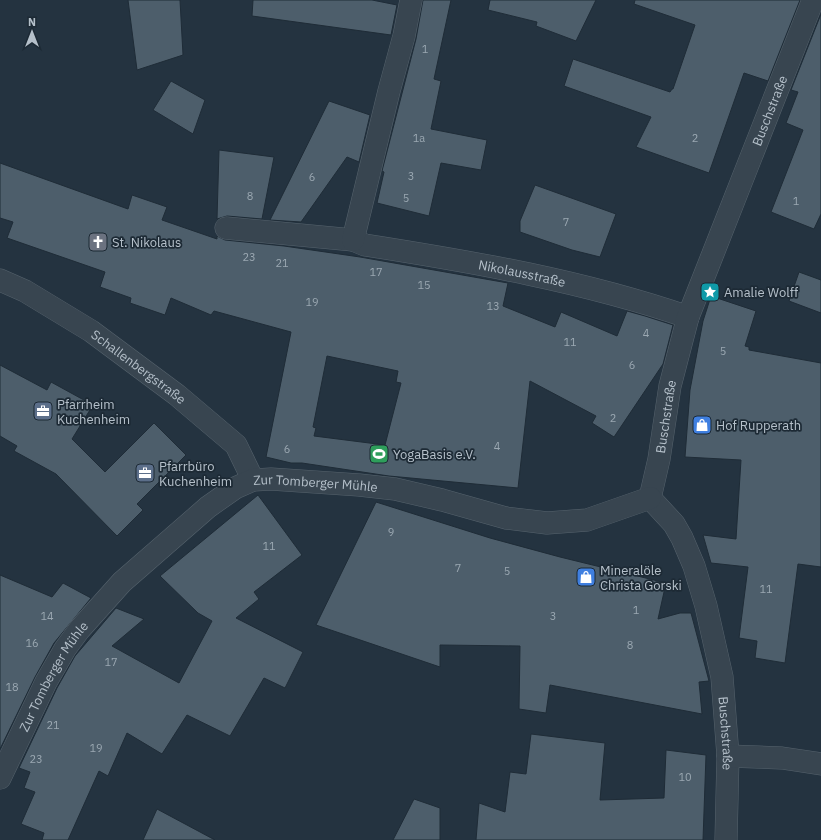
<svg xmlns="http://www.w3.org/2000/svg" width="821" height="840" font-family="'IBM Plex Sans',sans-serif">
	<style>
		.building { fill: #4d5e6b; stroke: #1f2c37; fill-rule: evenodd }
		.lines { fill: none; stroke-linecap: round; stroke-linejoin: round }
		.minor-casing { stroke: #56636d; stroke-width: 23 }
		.minor { stroke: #384550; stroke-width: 22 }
		.labels { text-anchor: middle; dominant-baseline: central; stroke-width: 3.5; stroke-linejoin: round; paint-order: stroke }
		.number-label { font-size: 11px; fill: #9ba8b2 }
		.street-label { font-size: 13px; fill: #b5c0ca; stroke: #1d2a35 }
		.poi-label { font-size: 13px; fill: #b5c0ca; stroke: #1d2a35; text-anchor: start }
	</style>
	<rect width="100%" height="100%" fill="#243340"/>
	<g class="building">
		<path d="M128,0H180L183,55L137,70Z"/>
		<path d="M253,0H372L397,5L391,35L252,16Z"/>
		<path d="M423,0H451L434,79L441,81L431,129L487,140L481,170L441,163L429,216L377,203L384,172L382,171L416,39Z"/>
		<path d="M490,0H596L576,41L536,26L537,22L488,10Z"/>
		<path d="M635,0H800L768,81L744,73L709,173L636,147L651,117L564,86L573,59L670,92L672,89H673L695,25L634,4Z"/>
		<path d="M821,14V214L814,229L771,212L803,130L786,123L798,92L791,90Z"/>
		<path d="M171,81L205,100L193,134L153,110Z"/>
		<path d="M329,101L370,115L359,162L347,157L301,222L270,220Z"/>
		<path d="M219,150L274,157L262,219L227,216L217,219Z"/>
		<path d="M0,163L128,209L132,195L167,207L162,220L217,239V236L225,240L284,246L360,257L508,283L503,306L555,327L561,312L617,336L627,311L645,316L673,325L663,364L614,437L592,423L596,416L530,381L518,488L389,476L302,463H291L266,457L291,332L214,311L211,315L171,298L165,315L130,303L131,298L100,287L105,272L7,238L13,222L0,218ZM327,356L398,371L396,382L401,383L385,445L314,436L316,428L313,427Z"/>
		<path d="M535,185L616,214L600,257L572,250L520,232V221Z"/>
		<path d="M799,272L821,280V313L789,301Z"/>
		<path d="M711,296L756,311L745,346L749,347V350L821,363V567L798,564L785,663L755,658L757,641L739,638L748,567L711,563L703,535L736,539L741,460L685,457L690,390L703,321Z"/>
		<path d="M0,365L47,390L51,382L93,405L72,439L105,472L154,423L186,455L137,504L143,510L117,536L56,474L14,451L17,446L0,436Z"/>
		<path d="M258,495L302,555L254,592L259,599L236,618L303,652L285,688L264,678L230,736L187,715L162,754L127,733L108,776L99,771L68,840H42L44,833L21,824L35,792L24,788L30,772L19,768L57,688L75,656L116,608L144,619L112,646L179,683L212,621L198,613L160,576Z"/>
		<path d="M376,502L490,538L560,557L666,583L658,619L680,613H691L709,681L699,682L702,714L550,685L546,713L519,709L520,646L440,645V667L316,625Z"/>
		<path d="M0,575L52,597L63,583L91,598L54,643L35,677L0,749Z"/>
		<path d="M531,734L605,743L600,800L664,798L666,750L706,755L703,840H476L479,803L505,812L510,772L526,774Z"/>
		<path d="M414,799L440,808V840H393Z"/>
		<path d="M157,809L215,840H143Z"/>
	</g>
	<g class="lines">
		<g class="minor-casing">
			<g id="minor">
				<path id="s1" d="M226,228L353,240L365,245C474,262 583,281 688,317"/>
				<path d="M353,240L389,91L404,36L411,0"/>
				<path id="s2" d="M0,280L25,291L91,331L177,395L236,445L253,480"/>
				<path id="s3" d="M650,498L659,459L670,386L688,317L813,0"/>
				<path id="s4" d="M650,498L674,524L682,538L694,566L706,606L722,677L728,756L726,840"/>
				<path d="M728,756L782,758L821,764"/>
				<path id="s5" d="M0,778L46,682L65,649L79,630L122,582L208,507L235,488L253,480L271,479L359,485L395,489L442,500L506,518L547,523L587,520L650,498"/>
			</g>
		</g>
		<use href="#minor" class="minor"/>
	</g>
	<defs>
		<g id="church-square" transform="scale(1)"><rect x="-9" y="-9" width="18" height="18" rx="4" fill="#6b7280" stroke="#1d2a35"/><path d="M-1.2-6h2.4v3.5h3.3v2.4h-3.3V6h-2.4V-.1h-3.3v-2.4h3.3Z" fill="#fff"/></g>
		<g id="sight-square" transform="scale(1)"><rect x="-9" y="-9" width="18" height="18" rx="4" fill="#0f9aa8" stroke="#1d2a35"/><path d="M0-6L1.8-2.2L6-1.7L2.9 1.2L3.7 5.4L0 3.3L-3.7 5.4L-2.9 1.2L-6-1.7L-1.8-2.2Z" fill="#fff"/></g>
		<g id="office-square" transform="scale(1)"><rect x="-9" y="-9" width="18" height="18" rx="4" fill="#5c6f8a" stroke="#1d2a35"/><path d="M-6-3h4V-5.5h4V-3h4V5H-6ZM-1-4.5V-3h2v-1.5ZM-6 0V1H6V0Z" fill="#fff"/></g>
		<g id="shop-square" transform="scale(1)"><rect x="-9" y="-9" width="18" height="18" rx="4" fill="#3f7fe0" stroke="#1d2a35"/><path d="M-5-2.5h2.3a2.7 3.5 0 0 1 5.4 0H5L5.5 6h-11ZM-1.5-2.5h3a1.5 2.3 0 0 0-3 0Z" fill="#fff"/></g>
		<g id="stadium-square" transform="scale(1)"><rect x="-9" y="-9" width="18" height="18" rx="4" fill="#2e9e5b" stroke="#1d2a35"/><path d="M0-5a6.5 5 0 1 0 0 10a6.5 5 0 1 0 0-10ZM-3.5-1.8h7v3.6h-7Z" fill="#fff"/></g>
	</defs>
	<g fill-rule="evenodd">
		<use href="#church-square" x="98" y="242"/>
		<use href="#sight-square" x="710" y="292"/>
		<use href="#office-square" x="43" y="411"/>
		<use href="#shop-square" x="702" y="425"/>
		<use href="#stadium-square" x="379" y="454"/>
		<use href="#office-square" x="145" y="473"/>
		<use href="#shop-square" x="586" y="577"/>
	</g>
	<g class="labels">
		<g class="number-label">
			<text x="425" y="49">1</text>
			<text x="419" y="138">1a</text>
			<text x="695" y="138">2</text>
			<text x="411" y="176">3</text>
			<text x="312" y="177">6</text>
			<text x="250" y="196">8</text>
			<text x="406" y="198">5</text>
			<text x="796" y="201">1</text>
			<text x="566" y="222">7</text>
			<text x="249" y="257">23</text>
			<text x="282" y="263">21</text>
			<text x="376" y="272">17</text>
			<text x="424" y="285">15</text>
			<text x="312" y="302">19</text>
			<text x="493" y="306">13</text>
			<text x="646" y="333">4</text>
			<text x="570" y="342">11</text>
			<text x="723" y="351">5</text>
			<text x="632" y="365">6</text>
			<text x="613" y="418">2</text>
			<text x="497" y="446">4</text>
			<text x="287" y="449">6</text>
			<text x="391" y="532">9</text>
			<text x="269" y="546">11</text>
			<text x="458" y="568">7</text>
			<text x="507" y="571">5</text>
			<text x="766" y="589">11</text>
			<text x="636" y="610">1</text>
			<text x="47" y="616">14</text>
			<text x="553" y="616">3</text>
			<text x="32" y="643">16</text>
			<text x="630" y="645">8</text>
			<text x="111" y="662">17</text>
			<text x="12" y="687">18</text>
			<text x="53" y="725">21</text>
			<text x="96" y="748">19</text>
			<text x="36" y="759">23</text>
			<text x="685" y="777">10</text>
		</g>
		<g class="street-label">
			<text stroke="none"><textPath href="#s3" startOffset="407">Buschstraße</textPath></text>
			<text stroke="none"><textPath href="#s1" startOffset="300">Nikolausstraße</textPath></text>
			<text stroke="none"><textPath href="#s2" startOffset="164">Schallenbergstraße</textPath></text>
			<text stroke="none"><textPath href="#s3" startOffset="83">Buschstraße</textPath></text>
			<text stroke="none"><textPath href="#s5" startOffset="462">Zur Tomberger Mühle</textPath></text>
			<text stroke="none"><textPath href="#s5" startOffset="115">Zur Tomberger Mühle</textPath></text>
			<text stroke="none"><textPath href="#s4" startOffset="253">Buschstraße</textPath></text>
		</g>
		<g class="poi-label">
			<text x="112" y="242">St. Nikolaus</text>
			<text x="724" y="292">Amalie Wolff</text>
			<text x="57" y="404">Pfarrheim<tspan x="57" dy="15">Kuchenheim</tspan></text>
			<text x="716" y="425">Hof Rupperath</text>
			<text x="393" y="454">YogaBasis e.V.</text>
			<text x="159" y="466">Pfarrbüro<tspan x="159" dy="15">Kuchenheim</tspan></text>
			<text x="600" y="570">Mineralöle<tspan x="600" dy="15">Christa Gorski</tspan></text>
		</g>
	</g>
	<g transform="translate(32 32)" stroke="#1d2a35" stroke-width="3" paint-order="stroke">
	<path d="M0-3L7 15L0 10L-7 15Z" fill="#b5c0ca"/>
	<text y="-6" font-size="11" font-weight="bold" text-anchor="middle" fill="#b5c0ca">N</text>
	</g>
</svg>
